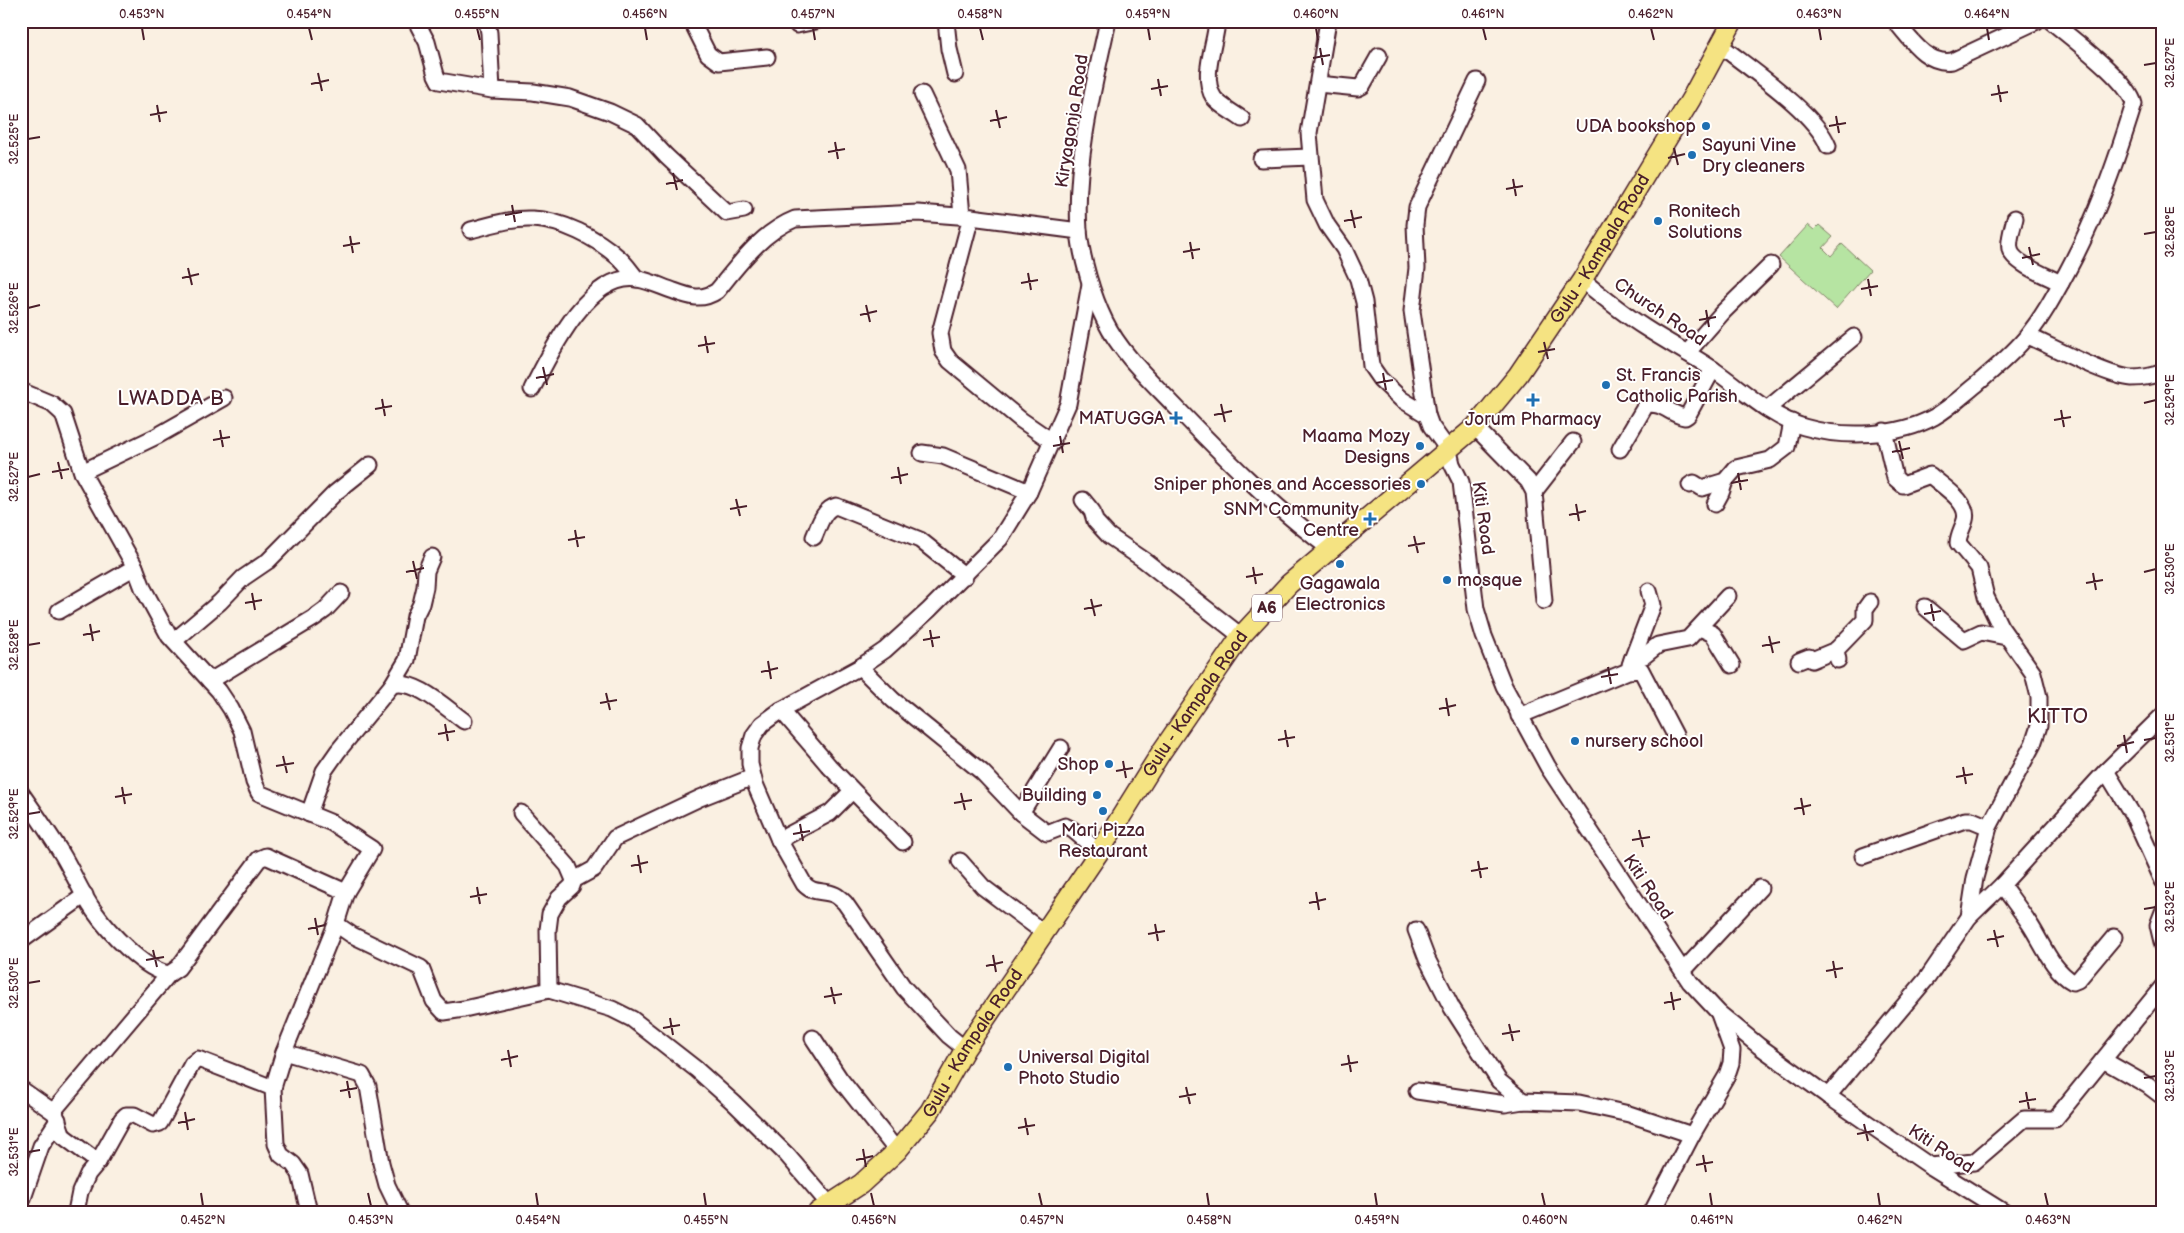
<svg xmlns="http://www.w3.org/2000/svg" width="2184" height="1233" font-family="'Balsamiq Sans',sans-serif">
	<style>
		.green { fill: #b6e4a2; stroke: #808266 }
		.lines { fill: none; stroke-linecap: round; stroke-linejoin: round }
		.minor-casing { stroke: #4a1f2b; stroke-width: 19 }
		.major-casing { stroke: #4a1f2b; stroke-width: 22 }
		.minor { stroke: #fff; stroke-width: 15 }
		.major { stroke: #f5e382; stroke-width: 19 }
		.ticks { fill: none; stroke: #4a1f2b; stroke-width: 2 }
		.poi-dot { fill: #1f6fb2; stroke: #fff; stroke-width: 2 }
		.labels { text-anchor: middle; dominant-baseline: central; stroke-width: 4; stroke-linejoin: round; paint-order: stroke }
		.shield { fill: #fff; stroke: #80626b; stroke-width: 1 }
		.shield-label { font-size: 16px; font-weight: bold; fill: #4a1f2b }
		.street-label { font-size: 18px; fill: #4a1f2b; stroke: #fff }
		.poi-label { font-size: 18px; fill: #4a1f2b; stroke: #fff; text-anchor: end }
		.quarter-label { font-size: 20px; letter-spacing: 1px; fill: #4a1f2b; stroke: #fff }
		.neatline { fill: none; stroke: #4a1f2b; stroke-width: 2 }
		.ticks-label { font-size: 12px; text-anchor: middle; fill: #4a1f2b }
	</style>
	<rect width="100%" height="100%" fill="#faf0e2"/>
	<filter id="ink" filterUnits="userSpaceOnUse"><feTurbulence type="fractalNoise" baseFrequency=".02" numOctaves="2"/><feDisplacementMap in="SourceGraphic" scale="10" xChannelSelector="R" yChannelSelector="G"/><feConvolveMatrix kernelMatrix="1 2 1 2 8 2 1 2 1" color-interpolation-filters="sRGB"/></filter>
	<g filter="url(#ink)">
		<path class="green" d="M1808,225L1814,230L1819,225L1833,237L1823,248L1831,256L1842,244L1870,270L1836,309L1779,257Z"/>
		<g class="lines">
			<g class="minor-casing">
				<g id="minor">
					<path d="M416,21L427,42L436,75L439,81L492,90L533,92L570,98L610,112L637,125L666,156L727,213L744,210"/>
					<path d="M487,21L489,33L492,90"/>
					<path d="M694,21V26L708,54L719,62L767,57"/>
					<path d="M946,21L949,49L955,74"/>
					<path d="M1108,21C1094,84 1074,166 1079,230C1081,257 1093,297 1105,321C1120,352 1148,378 1172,403C1221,454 1272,506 1330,549"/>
					<path d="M1217,21C1216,43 1200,77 1214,98C1220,106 1234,113 1242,119"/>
					<path d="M1328,21L1309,133L1315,200L1327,225L1344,249L1358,279L1364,302L1371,366L1380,379L1401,399L1427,415"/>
					<path d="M1895,21C1910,38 1926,65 1952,61L2037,21"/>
					<path d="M797,25L816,21"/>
					<path d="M1720,45C1750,69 1815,112 1828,146"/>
					<path d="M1477,81L1417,207L1415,225L1417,268L1412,311L1427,415L1431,426L1449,451L1452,464L1461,482L1476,609L1484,636L1504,686L1548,767L1690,982L1719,1013L1759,1046L1828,1096L1930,1166L2004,1212"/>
					<path d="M1318,84L1358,88L1362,86L1379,56"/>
					<path d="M922,94L958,170L962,216"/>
					<path d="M1261,159L1310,157"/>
					<path d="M971,217L940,333L943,351L950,361L1021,420L1053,442"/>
					<path d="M2015,218C2013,227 2008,240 2010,249C2012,263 2049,277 2061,283"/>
					<path d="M471,230C491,225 511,218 532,219C562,220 597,238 619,258C626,264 631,272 637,279"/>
					<path d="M1582,280C1602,296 1622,313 1644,327C1667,342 1692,355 1714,370C1743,390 1770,417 1804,427C1842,438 1898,437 1934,417C1950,408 1963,395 1977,384C1995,368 2014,353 2028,335C2044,315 2055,294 2067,272C2097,216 2115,165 2134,104C2128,80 2072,39 2051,21"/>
					<path d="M2028,336C2053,347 2106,376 2132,378C2143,378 2153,376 2163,372"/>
					<path d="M1687,353L1723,312L1771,265"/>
					<path d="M532,389C550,354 588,271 638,279C650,281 662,287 674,291C690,297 702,301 717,291C739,264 762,232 795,219L918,213L971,217L1079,231"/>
					<path d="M21,391L52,404L63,414L82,472L135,567L143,588L169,636L219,691L231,709L242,731L254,782L259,793L332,823L372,849L346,892L270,858L266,856L259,859L178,968L169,974C144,970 108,931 94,911C81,893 73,872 62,854C49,833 35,813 21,793"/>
					<path d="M1767,409L1854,337"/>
					<path d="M1475,427L1528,481L1534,492L1544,601"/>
					<path d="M1620,449L1646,405C1662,401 1671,415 1685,417L1688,415L1713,369"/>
					<path d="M922,453L943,456L1029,492"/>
					<path d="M82,472L157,436L224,398"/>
					<path d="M1690,485L1694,483L1702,488L1725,481L1736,468L1770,460L1787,447L1792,422"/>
					<path d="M1534,492L1573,442"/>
					<path d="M1083,500L1092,511L1095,521L1109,536L1144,560L1241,636"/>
					<path d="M1715,504L1721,493L1725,481"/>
					<path d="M814,537C819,526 823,509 836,506L920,540L965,576"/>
					<path d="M1925,607L1964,640L1981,632L2006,637"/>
					<path d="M59,611L135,567"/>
					<path d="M1700,628L1713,634L1732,665"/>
					<path d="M174,641L220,602L243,578L268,561L335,493L370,465"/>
					<path d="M1632,659L1644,656L1658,645L1688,639L1728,596"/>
					<path d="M1838,660L1836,650L1865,620V609L1870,602"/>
					<path d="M1799,661L1809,657L1812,660L1836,650"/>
					<path d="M1630,665L1653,605L1649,591"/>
					<path d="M860,667L893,700L982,772L1021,813L1047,833L1065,826L1073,830L1099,852"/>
					<path d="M210,681L314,618L325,610L341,593"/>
					<path d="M392,685L407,660L415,616L421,604L425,587L426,571L432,557"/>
					<path d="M781,710L829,766L903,842"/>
					<path d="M1519,716L1628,671L1641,670L1675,735"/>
					<path d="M2106,771L2134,817L2163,881"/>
					<path d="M521,813L568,866L574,880"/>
					<path d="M1021,813L1061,748"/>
					<path d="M309,814L324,771L338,751L392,685C415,678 446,708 464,721"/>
					<path d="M779,840L830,813L852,791"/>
					<path d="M1863,856L1965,820H1972L1989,827"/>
					<path d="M960,861L983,887L1043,932"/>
					<path d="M2002,885C2012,899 2022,912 2031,926C2043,945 2053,971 2073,982L2078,980L2114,937"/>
					<path d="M346,892L336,924L352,935L421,968L434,1001L444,1012L464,1009L549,990L612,1009L632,1019L696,1069L734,1103L787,1155L829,1204"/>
					<path d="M2163,912L2158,925L2163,946"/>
					<path d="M1969,917L2002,885L2106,771L2163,715"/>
					<path d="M1416,930L1427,959L1452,1008L1499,1081L1523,1101"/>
					<path d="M21,941L85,895"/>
					<path d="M1683,971L1760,888"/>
					<path d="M549,990L548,930L550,914L559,898L572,886L574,880L594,869L615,838L700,798L753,777"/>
					<path d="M813,1038L840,1079L897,1151"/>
					<path d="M965,1049L949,1036L904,988L845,903C842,900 839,897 835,895C823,889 814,895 804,884L779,840L755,784L750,764V748L754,735L762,724L781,710L860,667L885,650L929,610L1000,539L1029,492L1068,404L1090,284"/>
					<path d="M284,1052L336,924"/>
					<path d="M2103,1060L2147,1085L2163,1097"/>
					<path d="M21,1089L55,1113L63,1136L98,1162"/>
					<path d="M1417,1091L1505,1104L1523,1101L1579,1103L1629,1114L1692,1135"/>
					<path d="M1828,1096L1928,977L1969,917L1975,878L1989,827L2033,744L2039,726V697L2033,673L2000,626L1986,597L1979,568L1958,543C1958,535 1963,528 1965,520C1970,502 1942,486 1930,475L1903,485L1895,478L1884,431"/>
					<path d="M55,1113L56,1108L169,974"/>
					<path d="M1930,1166L1974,1162L2024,1119H2055L2163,986"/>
					<path d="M21,1204L41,1146L58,1120"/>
					<path d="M76,1212L80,1192L88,1174L98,1162L122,1119L126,1115H134L153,1125L160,1123L192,1064L198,1059L273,1088"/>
					<path d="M309,1212L300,1174L293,1164L281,1155L276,1144L273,1088L284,1052L362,1075L368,1086L381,1163L387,1185L400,1212"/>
					<path d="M1652,1212L1692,1135L1727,1075L1731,1063L1732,1050L1719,1014"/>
				</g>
			</g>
			<g class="major-casing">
				<g id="major">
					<path id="s1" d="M818,1212L861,1184L897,1151L930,1111L965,1049L1099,852L1162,751L1241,636L1289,584L1475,427L1518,375L1582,280L1691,99L1733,21"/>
				</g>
			</g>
			<use href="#minor" class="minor"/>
			<use href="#major" class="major"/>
		</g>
	</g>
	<path class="ticks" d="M142,28L144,40M309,28L312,40M477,28L480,40M645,28L647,40M813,28L815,40M980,28L983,40M1148,28L1150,40M1316,28L1318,40M1483,28L1486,40M1651,28L1654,40M1819,28L1821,40M1987,28L1989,40M1320,48L1323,65M1313,58L1330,55M2144,65L2156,63M318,73L322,91M1158,79L1161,96M311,84L329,80M1998,85L2001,102M1151,89L1168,86M1991,95L2008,92M157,105L160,122M996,110L1000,128M150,115L167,112M1836,116L1839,133M990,121L1007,117M1829,126L1846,123M28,139L40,137M835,142L838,159M1674,148L1678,165M828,152L845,149M1668,158L1685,154M673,173L677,190M1513,179L1516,196M666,184L683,180M1506,189L1523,186M512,205L515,222M1351,210L1355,228M505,215L522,212M1344,221L1362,217M2144,234L2156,232M350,236L353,253M1190,242L1193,259M343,246L360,243M2029,247L2033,265M1183,252L1200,249M2022,258L2040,254M188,268L192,285M1028,273L1031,290M182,278L199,274M1868,279L1871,296M1021,283L1038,280M1861,289L1878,286M866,305L870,322M28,308L40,305M1706,310L1709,327M860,315L877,311M1699,320L1716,317M705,336L708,353M1544,342L1548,359M698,346L715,343M1538,352L1555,349M543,367L547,385M1383,373L1386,390M536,378L554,374M1376,383L1393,380M382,399L385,416M2144,403L2156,400M1221,404L1225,422M375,409L392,406M2061,410L2064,427M1214,415L1232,411M2054,420L2071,417M220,430L223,447M1060,436L1063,453M213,440L230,437M1899,441L1903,459M1053,446L1070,443M1892,452L1910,448M58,462L62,479M898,467L901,484M52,472L69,469M1738,473L1741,490M28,477L40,474M891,478L908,474M1731,483L1748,480M736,499L740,516M1576,504L1579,521M730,509L747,506M1569,515L1586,511M575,530L578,547M1414,536L1418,553M568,540L585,537M1408,546L1425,543M413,561L417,579M1253,567L1256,584M406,572L424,568M2144,572L2156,569M2093,573L2096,590M1246,577L1263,574M2086,583L2103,580M252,593L255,610M1091,599L1095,616M245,603L262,600M1931,604L1934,621M1084,609L1102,605M1924,614L1941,611M90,624L93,641M930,630L933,647M83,635L100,631M1769,636L1773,653M923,640L940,637M28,645L40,643M1762,646L1780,642M768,661L771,679M1608,667L1611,684M761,672L778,668M1601,677L1618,674M606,693L610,710M1446,698L1449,716M600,703L617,700M1439,709L1456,705M445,724L448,741M1285,730L1288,747M438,734L455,731M2124,735L2127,753M1278,740L1295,737M2144,740L2156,738M2117,746L2134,742M283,756L287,773M1123,761L1126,778M276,766L294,763M1963,767L1966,784M1116,771L1133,768M1956,777L1973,774M122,787L125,804M961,793L965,810M115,797L132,794M1801,798L1804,815M954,803L972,800M1794,809L1811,805M28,814L40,812M800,824L803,841M1639,830L1643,847M793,834L810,831M1632,840L1650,837M638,855L641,873M1478,861L1481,878M631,866L648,862M1471,871L1488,868M477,887L480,904M1316,892L1319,910M470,897L487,894M1309,903L1326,899M2144,909L2156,907M315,918L318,935M1155,924L1158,941M308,929L325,925M1994,930L1998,947M1148,934L1165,931M1987,940L2004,936M153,950L157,967M993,955L996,972M146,960L164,957M1833,961L1836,978M986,966L1003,962M1826,971L1843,968M28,983L40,981M831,987L835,1004M1671,992L1674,1010M824,997L842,994M1664,1003L1681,999M670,1018L673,1035M1509,1024L1513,1041M663,1028L680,1025M1502,1034L1520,1031M508,1050L511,1067M1348,1055L1351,1072M501,1060L518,1056M1341,1065L1358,1062M2144,1078L2156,1076M347,1081L350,1098M1186,1087L1190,1104M340,1091L357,1088M2026,1092L2029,1109M1179,1097L1196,1094M2019,1102L2036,1099M185,1112L188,1130M1025,1118L1028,1135M178,1123L195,1119M1864,1124L1868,1141M1018,1128L1035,1125M1857,1134L1874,1131M863,1149L866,1167M28,1152L40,1150M1703,1155L1706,1172M856,1160L873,1156M1696,1165L1713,1162M201,1193L203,1206M368,1193L371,1206M536,1193L538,1206M704,1193L706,1206M871,1193L874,1206M1039,1193L1042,1206M1207,1193L1209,1206M1375,1193L1377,1206M1542,1193L1545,1206M1710,1193L1712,1206M1878,1193L1880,1206M2045,1193L2048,1206"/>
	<g class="poi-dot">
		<circle cx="1706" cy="126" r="5"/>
		<circle cx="1692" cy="155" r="5"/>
		<circle cx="1658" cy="221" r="5"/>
		<circle cx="1606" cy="385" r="5"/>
		<path d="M1530.5 392.5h5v5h5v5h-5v5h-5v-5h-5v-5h5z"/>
		<path d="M1173.5 410.5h5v5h5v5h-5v5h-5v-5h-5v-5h5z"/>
		<circle cx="1420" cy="446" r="5"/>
		<circle cx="1421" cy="484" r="5"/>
		<path d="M1367.5 511.5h5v5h5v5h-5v5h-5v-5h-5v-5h5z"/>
		<circle cx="1340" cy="564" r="5"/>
		<circle cx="1447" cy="580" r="5"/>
		<circle cx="1575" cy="741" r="5"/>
		<circle cx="1109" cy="764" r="5"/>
		<circle cx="1097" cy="795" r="5"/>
		<circle cx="1103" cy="811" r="5"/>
		<circle cx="1008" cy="1067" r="5"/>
	</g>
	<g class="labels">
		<rect class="shield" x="1252" y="594.5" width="30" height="27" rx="4"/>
		<g class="shield-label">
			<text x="1267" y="608">A6</text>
		</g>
		<g class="street-label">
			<text transform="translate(1072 121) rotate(-81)">Kiryagonja Road</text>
			<text stroke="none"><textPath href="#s1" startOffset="1252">Gulu - Kampala Road</textPath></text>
			<text transform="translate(1660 312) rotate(34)">Church Road</text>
			<text transform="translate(1483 518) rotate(82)">Kiti Road</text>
			<text stroke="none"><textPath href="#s1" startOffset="638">Gulu - Kampala Road</textPath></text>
			<text transform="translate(1648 887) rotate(56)">Kiti Road</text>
			<text stroke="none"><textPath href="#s1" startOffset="232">Gulu - Kampala Road</textPath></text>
			<text transform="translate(1941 1149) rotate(33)">Kiti Road</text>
		</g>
		<g class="poi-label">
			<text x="1696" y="126">UDA bookshop</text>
			<text x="1702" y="145" text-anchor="start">Sayuni Vine<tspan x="1702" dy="21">Dry cleaners</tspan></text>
			<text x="1668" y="211" text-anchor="start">Ronitech<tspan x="1668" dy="21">Solutions</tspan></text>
			<text x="1616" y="375" text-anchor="start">St. Francis<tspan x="1616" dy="21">Catholic Parish</tspan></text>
			<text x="1165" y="418">MATUGGA</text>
			<text x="1533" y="419" text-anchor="middle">Jorum Pharmacy</text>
			<text x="1410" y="436">Maama Mozy<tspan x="1410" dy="21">Designs</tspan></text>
			<text x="1411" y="484">Sniper phones and Accessories</text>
			<text x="1359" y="509">SNM Community<tspan x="1359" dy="21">Centre</tspan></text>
			<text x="1457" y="580" text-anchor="start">mosque</text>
			<text x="1340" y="583" text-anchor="middle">Gagawala<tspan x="1340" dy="21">Electronics</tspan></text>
			<text x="1585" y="741" text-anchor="start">nursery school</text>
			<text x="1099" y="764">Shop</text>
			<text x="1087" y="795">Building</text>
			<text x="1103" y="830" text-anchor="middle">Mari Pizza<tspan x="1103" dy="21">Restaurant</tspan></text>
			<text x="1018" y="1057" text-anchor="start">Universal Digital<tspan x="1018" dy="21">Photo Studio</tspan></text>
		</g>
		<g class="quarter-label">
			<text x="171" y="399">LWADDA B</text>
			<text x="2058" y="717">KITTO</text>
		</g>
	</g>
	<rect width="2184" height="1233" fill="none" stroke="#fff" stroke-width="55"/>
	<rect x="28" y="28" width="2128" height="1178" class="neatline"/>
	<g class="ticks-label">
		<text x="142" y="18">0.453°N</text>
		<text x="309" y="18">0.454°N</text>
		<text x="477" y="18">0.455°N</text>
		<text x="645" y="18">0.456°N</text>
		<text x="813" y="18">0.457°N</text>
		<text x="980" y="18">0.458°N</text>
		<text x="1148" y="18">0.459°N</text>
		<text x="1316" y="18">0.460°N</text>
		<text x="1483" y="18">0.461°N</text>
		<text x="1651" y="18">0.462°N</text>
		<text x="1819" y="18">0.463°N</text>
		<text x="1987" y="18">0.464°N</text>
		<text transform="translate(2170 63) rotate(-90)" y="4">32.527°E</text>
		<text transform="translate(14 139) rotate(-90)" y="4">32.525°E</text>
		<text transform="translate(2170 232) rotate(-90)" y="4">32.528°E</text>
		<text transform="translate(14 308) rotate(-90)" y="4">32.526°E</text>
		<text transform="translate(2170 400) rotate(-90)" y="4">32.529°E</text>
		<text transform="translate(14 477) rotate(-90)" y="4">32.527°E</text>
		<text transform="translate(2170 569) rotate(-90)" y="4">32.530°E</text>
		<text transform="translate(14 645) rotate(-90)" y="4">32.528°E</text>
		<text transform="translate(2170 738) rotate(-90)" y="4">32.531°E</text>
		<text transform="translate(14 814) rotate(-90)" y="4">32.529°E</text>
		<text transform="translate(2170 907) rotate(-90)" y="4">32.532°E</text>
		<text transform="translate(14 983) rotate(-90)" y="4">32.530°E</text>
		<text transform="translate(2170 1076) rotate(-90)" y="4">32.533°E</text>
		<text transform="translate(14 1152) rotate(-90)" y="4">32.531°E</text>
		<text x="203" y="1224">0.452°N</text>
		<text x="371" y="1224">0.453°N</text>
		<text x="538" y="1224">0.454°N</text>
		<text x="706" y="1224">0.455°N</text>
		<text x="874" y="1224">0.456°N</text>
		<text x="1042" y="1224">0.457°N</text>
		<text x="1209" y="1224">0.458°N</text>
		<text x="1377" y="1224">0.459°N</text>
		<text x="1545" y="1224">0.460°N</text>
		<text x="1712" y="1224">0.461°N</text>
		<text x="1880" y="1224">0.462°N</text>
		<text x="2048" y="1224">0.463°N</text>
	</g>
</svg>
